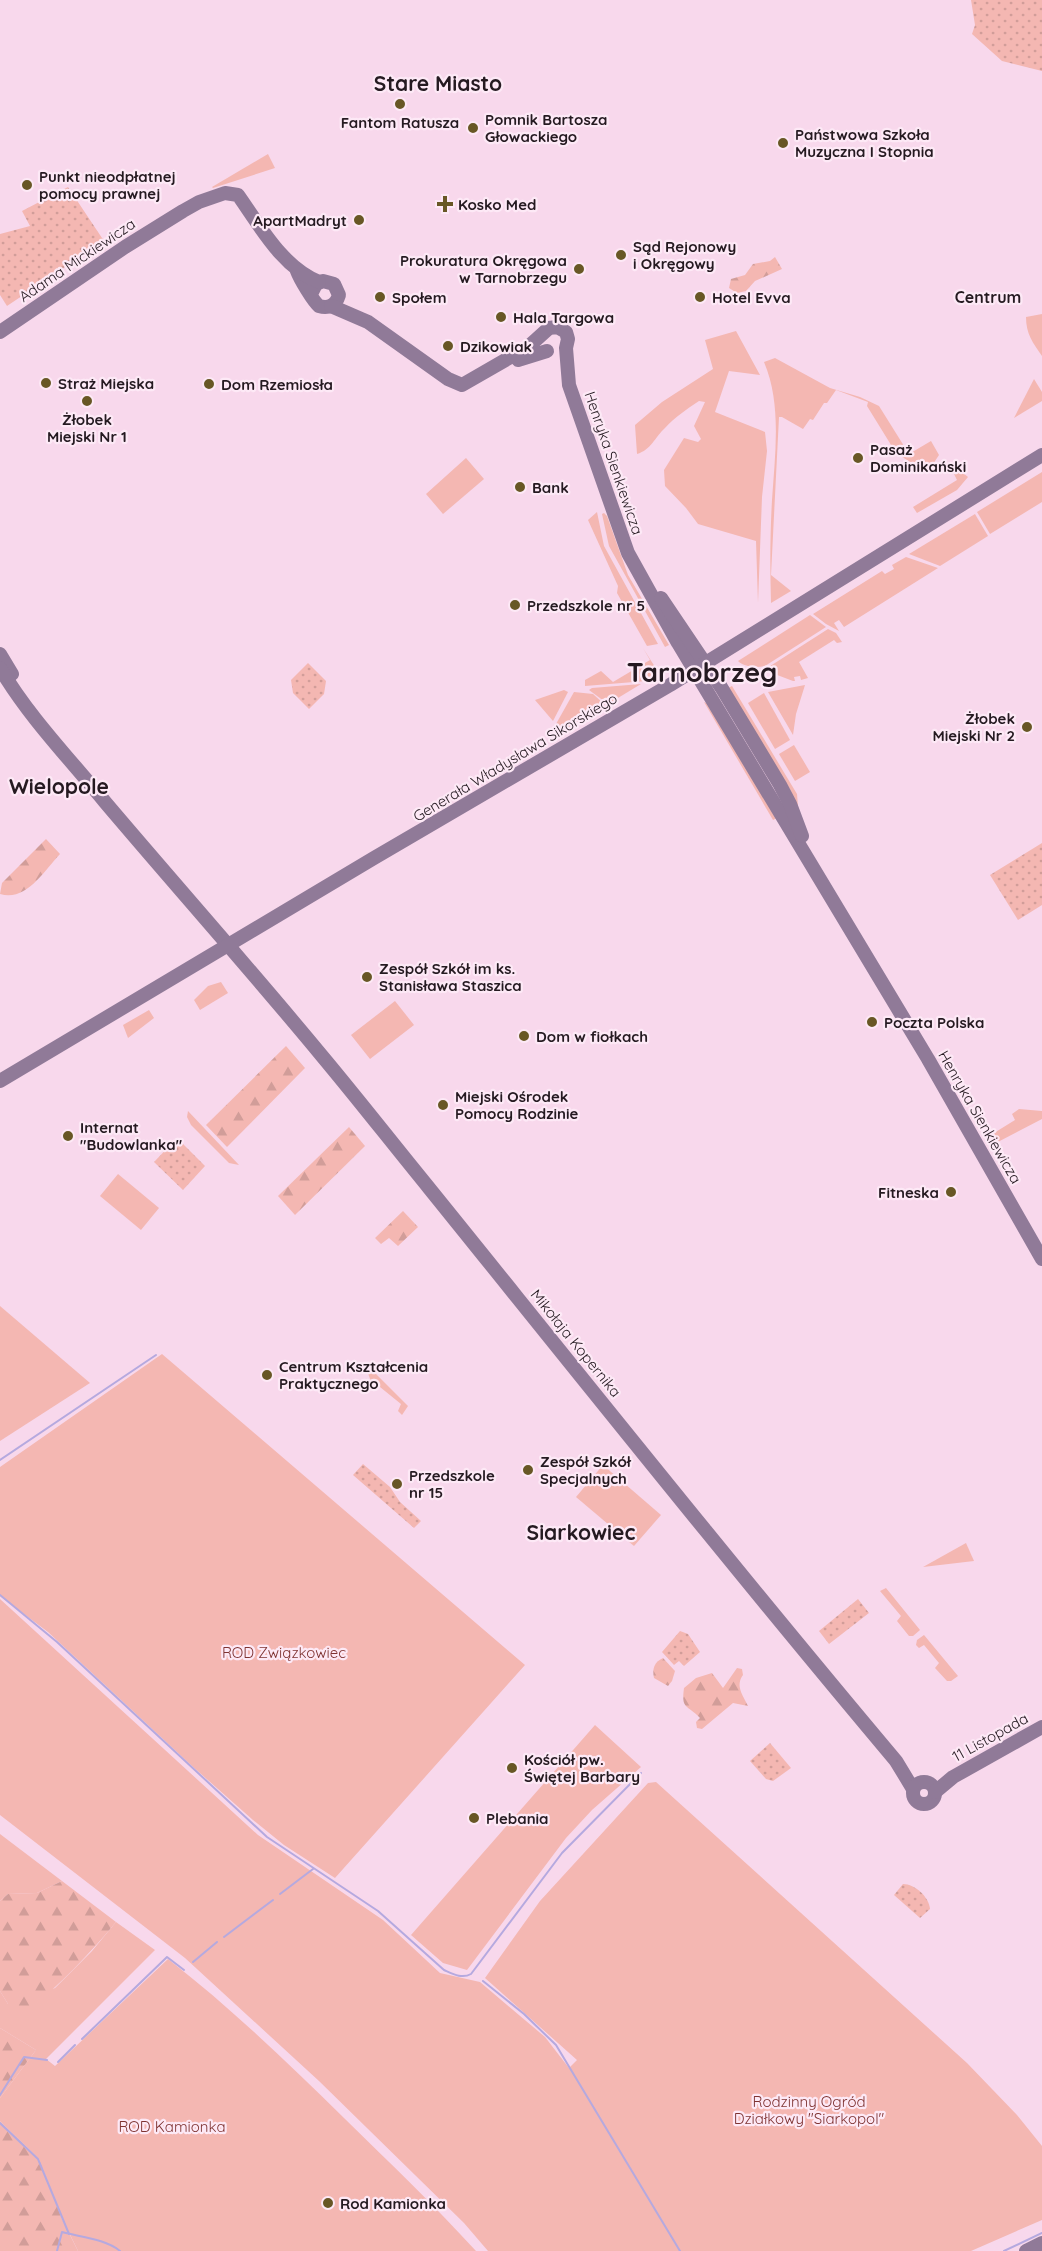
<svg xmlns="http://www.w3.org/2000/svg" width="1042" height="2251" font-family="Quicksand,sans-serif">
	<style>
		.green { fill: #f4b7b2 }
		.forest { fill: url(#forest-firs) }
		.park { fill: url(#park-dots) }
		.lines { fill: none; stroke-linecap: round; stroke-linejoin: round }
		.stream { stroke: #b5a9df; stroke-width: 2 }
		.secondary { stroke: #907a98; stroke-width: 14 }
		.poi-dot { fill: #685725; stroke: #fde9f6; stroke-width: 2 }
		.labels { text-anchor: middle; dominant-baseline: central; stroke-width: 4.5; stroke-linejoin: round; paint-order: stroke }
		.poi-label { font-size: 15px; font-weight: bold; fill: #251a21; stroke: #fde9f6; text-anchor: start }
		.street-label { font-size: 15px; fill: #251a21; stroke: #fde9f6 }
		.park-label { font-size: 15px; fill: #7f3332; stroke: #fde9f6 }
		.neighbourhood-label { font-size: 16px; font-weight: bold; fill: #251a21; stroke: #fde9f6 }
		.district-label { font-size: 21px; font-weight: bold; fill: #251a21; stroke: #fde9f6 }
		.town-label { font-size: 27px; font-weight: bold; fill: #251a21; stroke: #fde9f6 }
	</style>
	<defs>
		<pattern id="forest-firs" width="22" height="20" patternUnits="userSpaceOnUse" patternTransform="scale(1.5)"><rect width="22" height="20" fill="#f4b7b2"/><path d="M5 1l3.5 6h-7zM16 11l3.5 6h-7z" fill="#d19d99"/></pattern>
		<pattern id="park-dots" width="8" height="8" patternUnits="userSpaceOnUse" patternTransform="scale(1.5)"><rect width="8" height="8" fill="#f4b7b2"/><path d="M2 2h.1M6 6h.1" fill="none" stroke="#d19d99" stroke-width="1.8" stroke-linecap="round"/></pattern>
	</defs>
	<rect width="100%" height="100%" fill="#f8d8ec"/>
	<g class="green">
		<path d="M268,154L275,168L213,188L212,187Z"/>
		<path d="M1042,314V356C1033,343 1026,334 1026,317Z"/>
		<path d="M736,331L760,375L729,371L715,412L765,432L767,451L762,497L758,603L756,541L698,524L686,508L665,486L664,470L684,438L698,442L701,439L694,426L705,402L699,401C687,409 675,417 665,428C655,437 651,450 637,454L635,425L662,402L713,369L705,340Z"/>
		<path d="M775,358L830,388L860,397L879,406L909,454L931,441L939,455L927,473L896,453L867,406L868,402L836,390L827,403H824L813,420L810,419L803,429L782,417H779L771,575L791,591L771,603C770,568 770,535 772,500C775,455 782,404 764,362Z"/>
		<path d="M1034,379L1042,392V401L1014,418Z"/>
		<path d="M466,458L484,479L443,514L426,494Z"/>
		<path d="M1042,472V502L990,534L977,512Z"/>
		<path d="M956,473H963L968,477L957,490L917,513L913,507L957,480L954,474Z"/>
		<path d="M597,512L604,546L658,644L647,646L617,593L618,586L588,520Z"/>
		<path d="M604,513L607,516L628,575L669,645L665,647L609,546L602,514Z"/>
		<path d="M975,514L988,536L940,566L909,554Z"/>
		<path d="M906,557L938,568L844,627L839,620L834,623L839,631L826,624L813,614L882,571L885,574L894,569L892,565Z"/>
		<path d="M810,615L826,627L765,666C757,668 744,667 738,661Z"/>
		<path d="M828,629L836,633L842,642L837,643L834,640L799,662L808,678L801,680L800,676L794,677L795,681H793L764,670Z"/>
		<path d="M643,648L655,667L653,677L646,681L585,686V680L601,671L613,682L650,660Z"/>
		<path d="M641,684L608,704L589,690L592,688Z"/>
		<path d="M805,685L796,714L793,735L768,692Z"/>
		<path d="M732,686L797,794L799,818L791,791L728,688Z"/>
		<path d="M564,690L568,692L553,721L535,700Z"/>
		<path d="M574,692L593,694L605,705L562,731L556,724Z"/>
		<path d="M764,693L790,740L775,749L748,703Z"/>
		<path d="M704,702L706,703L777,818L773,820Z"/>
		<path d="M794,745L810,772L795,781L779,754Z"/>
		<path d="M221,982L228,993L200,1010L194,1000L208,986Z"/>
		<path d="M395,1001L414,1025L370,1059L351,1035Z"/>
		<path d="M149,1010L154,1018L128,1038L123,1025Z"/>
		<path d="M1019,1109L1042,1111V1119L994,1144L996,1138L994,1133L1015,1120L1012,1114Z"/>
		<path d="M188,1111L239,1165L229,1163L191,1125L187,1117Z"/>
		<path d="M118,1174L159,1208L141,1230L100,1196Z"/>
		<path d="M0,1306L90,1383L0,1441Z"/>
		<path d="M162,1354L525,1665L335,1878L284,1845L253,1820L192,1766L48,1632L0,1596V1467Z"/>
		<path d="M364,1362L408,1406L402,1415L398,1411L401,1404L380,1387L374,1390Z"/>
		<path d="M603,1465L661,1515L634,1546L576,1497Z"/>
		<path d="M966,1543L974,1561L923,1567Z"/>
		<path d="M886,1588L920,1630L913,1636H909L897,1621L901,1616L880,1591Z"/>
		<path d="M0,1599L258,1835L383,1920L440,1973L480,1982L545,2037L569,2068L577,2060L485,1978L540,1901L648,1783L656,1782L967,2063L1017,2115L1042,2146V2220L971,2251H488L464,2223L319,2081L185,1958L0,1815Z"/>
		<path d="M924,1635L958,1676L951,1681H947L935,1668L939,1663L924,1645L919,1648L916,1645L917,1640Z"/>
		<path d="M595,1725L641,1767L592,1810L566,1838L467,1970L443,1963L411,1935Z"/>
		<path d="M0,1834L62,1881L37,1893L8,1894L0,1901Z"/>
		<path d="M116,1922L155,1950L46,2059L55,2066L168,1959C230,2007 288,2063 344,2118C389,2162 434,2205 476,2251H78L62,2218L39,2159L0,2121V2098L36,2050L0,2028V1991L8,2004L55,1988L92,1951Z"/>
	</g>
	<g class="forest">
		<path d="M775,257L782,269L755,281L746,291L737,293L729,288L731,279L745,275L753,264L770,261Z"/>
		<path d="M46,839L60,854C44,871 26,902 0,894L2,883Z"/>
		<path d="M286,1046L305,1068L227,1147L206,1125Z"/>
		<path d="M349,1127L365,1146L295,1215L278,1196Z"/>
		<path d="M403,1211L418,1227L398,1246L389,1238L381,1244L375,1238Z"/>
		<path d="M663,1658L675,1671L672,1681L668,1686L654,1678C652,1669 654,1662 663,1658Z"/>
		<path d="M737,1668L742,1669L743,1675C735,1686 743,1695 748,1706L733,1703L702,1729L697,1728L696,1722L700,1718C687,1704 681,1710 684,1688L696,1678L712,1673L723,1688Z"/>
		<path d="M62,1881L116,1922C89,1955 60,1984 27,2012L8,2004L0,1991V1901L8,1894L37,1893Z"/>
		<path d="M0,2028L36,2050L0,2098Z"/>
		<path d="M0,2121L39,2159L62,2219L78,2251H0Z"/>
	</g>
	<g class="park">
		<path d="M971,0H1042V71L1002,61L972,34L975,25Z"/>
		<path d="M68,187L104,241L7,306L0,295V234L30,226L22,211Z"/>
		<path d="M308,663L326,681L324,694L309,709L293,693L291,680Z"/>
		<path d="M1042,843V905L1018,920L990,875Z"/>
		<path d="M177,1138L205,1166L183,1190L154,1162Z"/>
		<path d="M363,1464L390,1487L400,1502L421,1521L414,1528L353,1475Z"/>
		<path d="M858,1599L869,1613L829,1644L819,1631Z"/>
		<path d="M680,1631L688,1634L700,1652L684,1666L679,1661L674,1665L662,1652Z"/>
		<path d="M770,1743L791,1768L773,1781L766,1779L750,1761Z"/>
		<path d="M903,1884C915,1884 929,1897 930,1909L920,1918L894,1895Z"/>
	</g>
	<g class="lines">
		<g class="stream">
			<path d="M0,1460L156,1355"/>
			<path d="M0,1595L57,1642L267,1837L378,1911L444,1970C453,1974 462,1979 471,1974L562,1853L641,1773"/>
			<path d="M280,1894L313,1869"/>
			<path d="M224,1937L273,1900"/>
			<path d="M193,1962L217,1942"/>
			<path d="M483,1981L524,2014L556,2045L680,2251"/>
			<path d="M82,2039L167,1957L184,1970"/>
			<path d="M58,2062L75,2045"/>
			<path d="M0,2095L24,2057L47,2060"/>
			<path d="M0,2123L38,2159L69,2234"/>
			<path d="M57,2251L62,2232C80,2237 106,2239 120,2251"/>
			<path d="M1004,2251L1042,2233"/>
		</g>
		<g class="secondary">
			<path d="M297,271C300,279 313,301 319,306C329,309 336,305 339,295L334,284L323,281L316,284L311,294"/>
			<path d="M331,306L368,322L448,379L462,385L528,347L549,328L557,327L566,332L568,339L566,348L569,385L628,553L678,643L928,1059L1042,1259"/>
			<path d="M0,332L125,247L183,211L199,202L225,193L238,195C260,226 282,267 319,282"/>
			<path d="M518,360L547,351"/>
			<path d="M661,598L721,687L780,785L790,804L802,836"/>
			<path d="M0,654L12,674"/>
			<path d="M0,668C29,717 69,758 105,802C177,887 251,970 322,1056C358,1099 393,1144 429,1188C584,1380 737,1572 896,1761L913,1789"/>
			<path d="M0,1081L374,858L670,685L1042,455"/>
			<circle cx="924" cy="1793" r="11"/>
			<path d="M935,1792L953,1777L1042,1727"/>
			<path d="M1026,2251L1042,2243"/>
		</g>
	</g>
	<g class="poi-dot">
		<circle cx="400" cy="104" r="6"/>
		<circle cx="473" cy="128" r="6"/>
		<circle cx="783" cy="143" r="6"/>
		<circle cx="27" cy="185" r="6"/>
		<path d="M442 195h6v6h6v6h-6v6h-6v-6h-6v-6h6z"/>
		<circle cx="359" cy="220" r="6"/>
		<circle cx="621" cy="255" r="6"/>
		<circle cx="579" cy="269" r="6"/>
		<circle cx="380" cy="297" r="6"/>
		<circle cx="700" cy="297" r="6"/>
		<circle cx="501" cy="317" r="6"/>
		<circle cx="448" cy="346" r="6"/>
		<circle cx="46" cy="383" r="6"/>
		<circle cx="209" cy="384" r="6"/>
		<circle cx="87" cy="401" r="6"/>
		<circle cx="858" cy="458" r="6"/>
		<circle cx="520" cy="487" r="6"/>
		<circle cx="515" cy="605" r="6"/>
		<circle cx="1027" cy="727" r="6"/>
		<circle cx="367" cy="977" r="6"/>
		<circle cx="872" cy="1022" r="6"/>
		<circle cx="524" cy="1036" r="6"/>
		<circle cx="443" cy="1105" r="6"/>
		<circle cx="68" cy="1136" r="6"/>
		<circle cx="951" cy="1192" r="6"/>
		<circle cx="267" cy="1375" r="6"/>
		<circle cx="528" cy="1470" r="6"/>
		<circle cx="397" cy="1484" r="6"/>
		<circle cx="512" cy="1768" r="6"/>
		<circle cx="474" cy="1818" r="6"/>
		<circle cx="328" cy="2203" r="6"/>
	</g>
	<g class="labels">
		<g class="poi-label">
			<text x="485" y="119">Pomnik Bartosza<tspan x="485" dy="17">Głowackiego</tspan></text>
			<text x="400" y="122" text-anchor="middle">Fantom Ratusza</text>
			<text x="795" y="134">Państwowa Szkoła<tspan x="795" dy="17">Muzyczna I Stopnia</tspan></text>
			<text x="39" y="176">Punkt nieodpłatnej<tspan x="39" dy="17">pomocy prawnej</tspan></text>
			<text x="458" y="204">Kosko Med</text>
			<text x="347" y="220" text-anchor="end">ApartMadryt</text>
			<text x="633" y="246">Sąd Rejonowy<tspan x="633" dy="17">i Okręgowy</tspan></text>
			<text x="567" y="260" text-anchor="end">Prokuratura Okręgowa<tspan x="567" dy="17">w Tarnobrzegu</tspan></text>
			<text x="392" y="297">Społem</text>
			<text x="712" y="297">Hotel Evva</text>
			<text x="513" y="317">Hala Targowa</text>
			<text x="460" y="346">Dzikowiak</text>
			<text x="58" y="383">Straż Miejska</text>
			<text x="221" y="384">Dom Rzemiosła</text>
			<text x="87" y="419" text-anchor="middle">Żłobek<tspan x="87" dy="17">Miejski Nr 1</tspan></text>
			<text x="870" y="449">Pasaż<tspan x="870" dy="17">Dominikański</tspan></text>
			<text x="532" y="487">Bank</text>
			<text x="527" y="605">Przedszkole nr 5</text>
			<text x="1015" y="718" text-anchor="end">Żłobek<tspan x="1015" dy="17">Miejski Nr 2</tspan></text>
			<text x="379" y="968">Zespół Szkół im ks.<tspan x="379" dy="17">Stanisława Staszica</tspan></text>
			<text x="884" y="1022">Poczta Polska</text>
			<text x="536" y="1036">Dom w fiołkach</text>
			<text x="455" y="1096">Miejski Ośrodek<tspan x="455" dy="17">Pomocy Rodzinie</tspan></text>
			<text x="80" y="1127">Internat<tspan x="80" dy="17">"Budowlanka"</tspan></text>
			<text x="939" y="1192" text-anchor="end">Fitneska</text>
			<text x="279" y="1366">Centrum Kształcenia<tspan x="279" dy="17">Praktycznego</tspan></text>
			<text x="540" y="1461">Zespół Szkół<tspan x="540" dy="17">Specjalnych</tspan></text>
			<text x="409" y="1475">Przedszkole<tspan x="409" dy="17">nr 15</tspan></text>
			<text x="524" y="1759">Kościół pw.<tspan x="524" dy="17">Świętej Barbary</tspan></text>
			<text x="486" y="1818">Plebania</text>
			<text x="340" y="2203">Rod Kamionka</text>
		</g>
		<g class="street-label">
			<text transform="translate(77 260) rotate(-34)">Adama Mickiewicza</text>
			<text transform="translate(614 463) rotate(71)">Henryka Sienkiewicza</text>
			<text transform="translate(515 757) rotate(-31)">Generała Władysława Sikorskiego</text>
			<text transform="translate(980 1117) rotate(60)">Henryka Sienkiewicza</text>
			<text transform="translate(576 1343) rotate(51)">Mikołaja Kopernika</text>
			<text transform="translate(990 1737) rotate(-29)">11 Listopada</text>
		</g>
		<g class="park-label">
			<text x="284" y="1652">ROD Związkowiec</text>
			<text x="809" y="2101">Rodzinny Ogród<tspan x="809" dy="17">Działkowy "Siarkopol"</tspan></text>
			<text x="172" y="2126">ROD Kamionka</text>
		</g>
		<g class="neighbourhood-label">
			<text x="988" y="297">Centrum</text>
		</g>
		<g class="district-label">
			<text x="438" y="83">Stare Miasto</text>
			<text x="59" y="786">Wielopole</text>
			<text x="581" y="1532">Siarkowiec</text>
		</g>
		<g class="town-label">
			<text x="702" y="672">Tarnobrzeg</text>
		</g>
	</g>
</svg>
